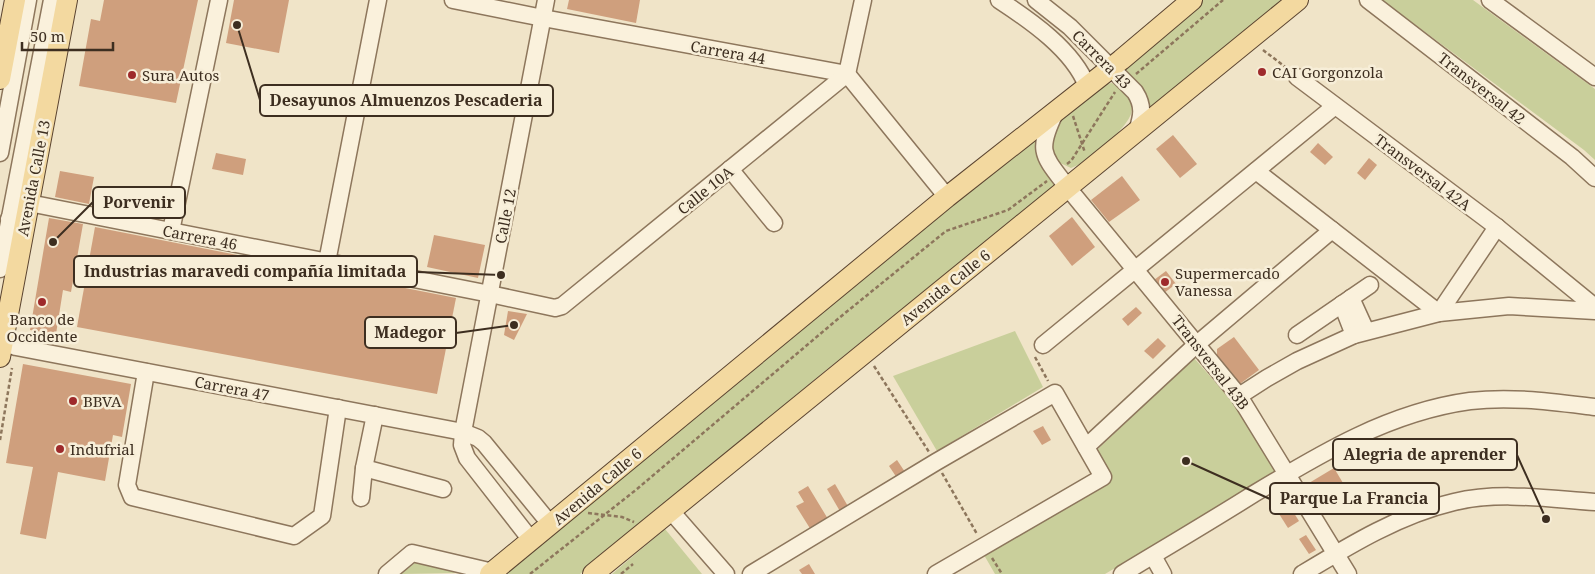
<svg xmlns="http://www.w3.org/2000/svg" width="1595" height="574" font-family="'Noto Serif',serif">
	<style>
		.green { fill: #c9cf9b }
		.building { fill: #cf9f7d }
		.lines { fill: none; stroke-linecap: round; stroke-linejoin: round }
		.minor-casing { stroke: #8d765c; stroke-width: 19 }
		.major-casing { stroke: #5b4430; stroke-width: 22 }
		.path { stroke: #8d765c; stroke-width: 2.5; stroke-dasharray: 4 2.5; stroke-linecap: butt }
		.minor { stroke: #faf1dc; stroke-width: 16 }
		.major { stroke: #f3d9a0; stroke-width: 20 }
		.poi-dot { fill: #9e2a2b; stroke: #f7eed8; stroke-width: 2 }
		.labels { text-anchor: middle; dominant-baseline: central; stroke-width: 5; stroke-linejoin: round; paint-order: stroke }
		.street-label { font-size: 15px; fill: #3d2e20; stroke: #f7eed8 }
		.poi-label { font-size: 15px; fill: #3d2e20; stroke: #f7eed8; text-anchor: start }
		.leader { fill: none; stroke: #3d2e20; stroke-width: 2 }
		.callout-dot { fill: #3d2e20; stroke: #f7eed8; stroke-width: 2 }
		.callout { fill: #f7eed8; stroke: #3d2e20; stroke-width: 2 }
		.callout-label { font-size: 16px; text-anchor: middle; font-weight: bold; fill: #3d2e20 }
	</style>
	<rect width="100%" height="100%" fill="#f0e4c8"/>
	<g class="green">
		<path d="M1202,0H1283L1147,114C1151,94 1135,83 1122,68Z"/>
		<path d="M1382,0H1473L1595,89V160L1584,150Z"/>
		<path d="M1112,83C1122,89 1136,99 1131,114C1127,126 1102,149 1092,158C1086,162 1078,165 1071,168L1058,162L1051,156L1048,139L1056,125L1064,116L1100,85Z"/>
		<path d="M1036,137C1034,157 1046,169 1057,185L825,371L580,574H505L884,259Z"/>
		<path d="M1015,331L1043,387L937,451L893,376Z"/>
		<path d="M1194,358L1238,408L1277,472L1105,574H995L984,555L1111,482L1097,450Z"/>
		<path d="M665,529L702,574H612Z"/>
		<path d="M416,562L457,573L401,574Z"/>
	</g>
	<g class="building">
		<path d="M104,0H198L176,103L79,86L91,19L100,21Z"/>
		<path d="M234,0H289L279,53L226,43Z"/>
		<path d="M569,0H640L636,23L567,9Z"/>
		<path d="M1173,135L1197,164L1180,178L1156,149Z"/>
		<path d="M1318,143L1333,157L1325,165L1310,152Z"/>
		<path d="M216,153L246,159L243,175L212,169Z"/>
		<path d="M1369,158L1377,165L1365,180L1357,173Z"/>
		<path d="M60,171L94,177L89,204L55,197Z"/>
		<path d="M1122,176L1140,200L1109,222L1091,200Z"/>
		<path d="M1072,217L1095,247L1072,266L1049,236Z"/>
		<path d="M49,218L83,224L71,292L63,290L56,334L30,330Z"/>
		<path d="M95,227L456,298L437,394L77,327Z"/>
		<path d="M434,235L485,245L478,278L427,267Z"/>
		<path d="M1166,271L1176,284L1164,293L1154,280Z"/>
		<path d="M1136,307L1142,313L1128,326L1122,319Z"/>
		<path d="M508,311L527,314L514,340L504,335Z"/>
		<path d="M1234,337L1259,370L1237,386L1217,359V349Z"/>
		<path d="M1158,338L1166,346L1153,359L1144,351Z"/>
		<path d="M23,364L131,384L122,437L113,435L105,481L58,472L46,539L20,534L33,467L6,463Z"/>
		<path d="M1043,426L1051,440L1042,445L1033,431Z"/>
		<path d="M897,460L905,472L897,478L889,466Z"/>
		<path d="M1334,468L1343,483L1318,498L1309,483Z"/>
		<path d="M835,484L849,508L841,513L827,489Z"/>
		<path d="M808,486L828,519L811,530L796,506L804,502L798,492Z"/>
		<path d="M1285,499L1299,521L1288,528L1274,506Z"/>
		<path d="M1306,535L1316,550L1309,554L1299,539Z"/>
		<path d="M809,564L815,574H802L799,570Z"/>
	</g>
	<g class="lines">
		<g class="minor-casing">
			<g id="minor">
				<path d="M453,0L543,18L847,74L947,197"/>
				<path d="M999,0C1031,21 1073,50 1087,86"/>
				<path d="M1036,0L1070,27L1135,92C1144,106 1142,116 1137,131"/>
				<path d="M1368,0L1572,157L1595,178"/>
				<path d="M1490,0L1595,77"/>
				<path d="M1297,77L1497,227L1595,307"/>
				<path d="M1055,113C1036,152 1043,155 1068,188L1239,396L1348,574"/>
				<path d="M0,153L28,0"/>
				<path d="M730,169L774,223"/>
				<path d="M1256,171L1439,313L1497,227"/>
				<path d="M9,219L29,203L490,294L555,308L562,306L847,74L863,0"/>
				<path d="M171,231L219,0"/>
				<path d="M327,262L378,0"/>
				<path d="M0,269L52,0"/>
				<path d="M1351,298L1366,331"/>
				<path d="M1342,304L1354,335"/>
				<path d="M1297,335L1370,285"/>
				<path d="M0,341L16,347L463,432L478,438L484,443L551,525"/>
				<path d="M1043,345L1335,106"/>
				<path d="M146,372L127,485L132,497L294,536L322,516L338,408"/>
				<path d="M1239,396L1267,378L1297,361L1354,335L1439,313L1509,306L1595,311"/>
				<path d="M1086,447L1197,344L1332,230"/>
				<path d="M364,468L443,489"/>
				<path d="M361,498L364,468L375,415"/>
				<path d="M670,510L726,574"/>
				<path d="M531,540L467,458L462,445L463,432L546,0"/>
				<path d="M1153,556L1163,574"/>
				<path d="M387,574L412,553L493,572"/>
				<path d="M751,574L936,462L1055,393L1103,477L936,574"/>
				<path d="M1122,574C1165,548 1209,522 1252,495C1320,454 1389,412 1470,401C1512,396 1553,402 1595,407"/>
				<path d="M1302,574C1350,545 1399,515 1454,502C1500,491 1549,499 1595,502"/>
			</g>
		</g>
		<g class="major-casing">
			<g id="major">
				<path d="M0,79L15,0"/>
				<path d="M0,357L67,0"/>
				<path d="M490,574L947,197L1121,60L1192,0"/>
				<path d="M593,574L1298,0"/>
			</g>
		</g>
		<g class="path">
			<path d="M1263,50L1288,69"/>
			<path d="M1136,74L1223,0"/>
			<path d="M1073,116L1085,153"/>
			<path d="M1067,164L1071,161L1115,92"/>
			<path d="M1035,357L1048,381"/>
			<path d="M874,366L929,452"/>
			<path d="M0,440L12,368"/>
			<path d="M942,473L977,534"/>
			<path d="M588,513L622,517L634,522"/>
			<path d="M992,558L1002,574"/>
			<path d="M530,574L637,489L839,318L946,231L1008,210L1047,181"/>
			<path d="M621,574L633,564"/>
		</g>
		<use href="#minor" class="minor"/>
		<use href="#major" class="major"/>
	</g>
	<g class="poi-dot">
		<circle cx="1262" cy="72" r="5"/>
		<circle cx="132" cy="75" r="5"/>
		<circle cx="1165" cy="282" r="5"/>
		<circle cx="42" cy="302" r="5"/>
		<circle cx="73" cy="401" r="5"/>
		<circle cx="60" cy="449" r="5"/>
	</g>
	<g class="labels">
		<g class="street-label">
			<text transform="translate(728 52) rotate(10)">Carrera 44</text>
			<text transform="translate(1102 59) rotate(45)">Carrera 43</text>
			<text transform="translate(1482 88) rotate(38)">Transversal 42</text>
			<text transform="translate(1423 172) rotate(37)">Transversal 42A</text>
			<text transform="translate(33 178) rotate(-79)">Avenida Calle 13</text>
			<text transform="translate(705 190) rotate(-39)">Calle 10A</text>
			<text transform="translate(505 216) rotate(-79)">Calle 12</text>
			<text transform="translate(200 237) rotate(11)">Carrera 46</text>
			<text transform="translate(945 287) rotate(-39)">Avenida Calle 6</text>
			<text transform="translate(1211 362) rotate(52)">Transversal 43B</text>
			<text transform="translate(232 388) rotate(11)">Carrera 47</text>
			<text transform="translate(597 486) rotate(-40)">Avenida Calle 6</text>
		</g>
		<g class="poi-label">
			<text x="1272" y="72">CAI Gorgonzola</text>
			<text x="142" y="75">Sura Autos</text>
			<text x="1175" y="273">Supermercado<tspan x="1175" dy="17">Vanessa</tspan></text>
			<text x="42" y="319" text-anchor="middle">Banco de<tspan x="42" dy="17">Occidente</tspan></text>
			<text x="83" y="401">BBVA</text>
			<text x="70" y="449">Indufrial</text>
		</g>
	</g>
	<path class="leader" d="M237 25L260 100M53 242L93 202M501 275L417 272M514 325L456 333M1546 519L1517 455M1186 461L1270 499"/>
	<g class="callout-dot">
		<circle cx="237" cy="25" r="5"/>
		<circle cx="53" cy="242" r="5"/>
		<circle cx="501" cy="275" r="5"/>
		<circle cx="514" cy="325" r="5"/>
		<circle cx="1546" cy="519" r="5"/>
		<circle cx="1186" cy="461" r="5"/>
	</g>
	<g class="callout">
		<rect x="260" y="85" width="293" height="31" rx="5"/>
		<rect x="93" y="187" width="92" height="31" rx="5"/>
		<rect x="74" y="256" width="343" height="31" rx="5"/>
		<rect x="365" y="317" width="91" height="31" rx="5"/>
		<rect x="1333" y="439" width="184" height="31" rx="5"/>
		<rect x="1270" y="483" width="169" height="31" rx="5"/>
	</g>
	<g class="callout-label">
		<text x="406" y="106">Desayunos Almuenzos Pescaderia</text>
		<text x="139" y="208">Porvenir</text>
		<text x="245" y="277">Industrias maravedi compañía limitada</text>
		<text x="410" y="338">Madegor</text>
		<text x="1425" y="460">Alegria de aprender</text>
		<text x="1354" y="504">Parque La Francia</text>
	</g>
	<path d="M22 42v8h91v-8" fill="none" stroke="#3d2e20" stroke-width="2.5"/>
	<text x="30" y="42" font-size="15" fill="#3d2e20" stroke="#f7eed8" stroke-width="4" paint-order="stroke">50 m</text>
</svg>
